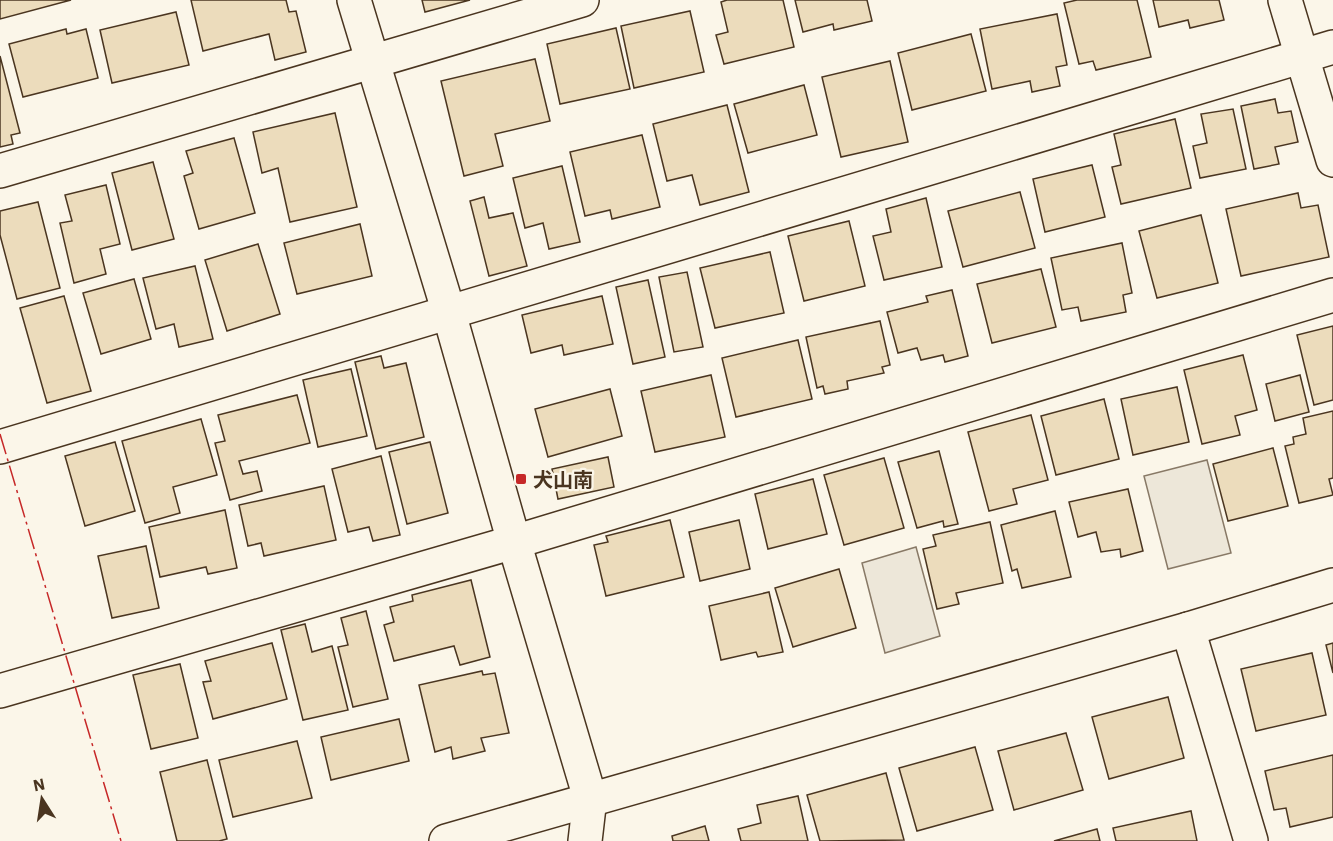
<svg xmlns="http://www.w3.org/2000/svg" width="1333" height="841" font-family="'IBM Plex Sans','Noto Sans JP',sans-serif">
	<style>
		.parking { fill: #ede7d9; stroke: #887966; stroke-width: 1.5 }
		.building { fill: #ecdcbc; stroke: #4a3520; stroke-width: 1.5 }
		.lines { fill: none; stroke-linecap: round; stroke-linejoin: round }
		.minor-casing { stroke: #4a3520; stroke-width: 36 }
		.minor { stroke: #fbf6e9; stroke-width: 33 }
		.power { stroke: #c62828; stroke-width: 1.5; stroke-dasharray: 21 4.5 3 4.5; stroke-linecap: butt }
		.poi-dot { fill: #c62828; stroke: #fbf6e9; stroke-width: 2 }
		.labels { text-anchor: middle; dominant-baseline: central; stroke-width: 4.5; stroke-linejoin: round; paint-order: stroke }
		.poi-label { font-size: 20px; font-weight: bold; fill: #4a3520; stroke: #fbf6e9; text-anchor: start }
	</style>
	<rect width="100%" height="100%" fill="#fbf6e9"/>
	<g class="parking">
		<path d="M1207,460L1231,553L1168,569L1144,476Z"/>
		<path d="M916,547L940,636L885,653L862,563Z"/>
	</g>
	<g class="building">
		<path d="M0,0H71L0,19Z"/>
		<path d="M191,0H286L289,12L296,11L306,52L275,60L269,34L203,51Z"/>
		<path d="M422,0H470L425,12Z"/>
		<path d="M727,0H783L794,47L724,64L716,35L728,32L721,2Z"/>
		<path d="M795,0H867L872,21L834,30L833,24L803,32Z"/>
		<path d="M1077,0H1137L1151,57L1096,70L1093,61L1079,64L1064,3Z"/>
		<path d="M1153,0H1219L1224,20L1190,28L1188,20L1159,27Z"/>
		<path d="M690,11L704,72L634,88L621,26Z"/>
		<path d="M176,12L189,65L112,83L100,30Z"/>
		<path d="M1057,14L1067,65L1056,67L1060,86L1032,92L1030,81L992,89L980,29Z"/>
		<path d="M616,28L630,89L560,104L547,44Z"/>
		<path d="M66,29L67,34L86,29L98,78L23,97L9,44Z"/>
		<path d="M971,34L986,91L912,110L898,53Z"/>
		<path d="M0,56L20,133L11,135L13,144L0,147Z"/>
		<path d="M535,59L550,121L495,134L503,166L464,176L441,81Z"/>
		<path d="M890,61L908,142L841,157L822,77Z"/>
		<path d="M804,85L817,135L748,153L734,104Z"/>
		<path d="M1275,99L1278,113L1291,111L1298,142L1275,147L1279,164L1254,169L1241,106Z"/>
		<path d="M727,105L749,192L700,205L692,175L667,181L653,124Z"/>
		<path d="M1233,109L1246,169L1200,178L1193,146L1207,143L1201,114Z"/>
		<path d="M335,113L357,207L290,222L278,168L262,173L253,132Z"/>
		<path d="M1175,119L1191,188L1121,204L1112,167L1121,165L1114,134Z"/>
		<path d="M642,135L660,207L612,219L610,210L585,216L570,152Z"/>
		<path d="M234,138L255,213L199,229L184,176L193,173L186,151Z"/>
		<path d="M153,162L174,239L132,250L112,173Z"/>
		<path d="M1092,165L1105,217L1045,232L1033,179Z"/>
		<path d="M562,166L580,242L549,249L543,223L525,228L513,178Z"/>
		<path d="M106,185L120,244L100,249L106,274L74,283L60,223L72,221L65,195Z"/>
		<path d="M1020,192L1035,248L963,267L948,211Z"/>
		<path d="M1298,193L1301,208L1318,205L1329,257L1241,276L1226,209Z"/>
		<path d="M484,197L489,218L513,213L527,266L489,276L470,201Z"/>
		<path d="M926,198L942,267L884,280L873,236L891,232L886,209Z"/>
		<path d="M38,202L60,288L17,299L0,235V211Z"/>
		<path d="M1201,215L1218,283L1157,298L1139,231Z"/>
		<path d="M849,221L865,286L804,301L788,236Z"/>
		<path d="M360,224L372,276L297,294L284,243Z"/>
		<path d="M1122,243L1132,293L1123,295L1126,312L1081,321L1078,307L1062,310L1051,258Z"/>
		<path d="M258,244L280,314L227,331L205,260Z"/>
		<path d="M770,252L784,313L715,328L700,268Z"/>
		<path d="M195,266L213,339L179,347L174,324L156,329L143,278Z"/>
		<path d="M1041,269L1056,327L992,343L977,284Z"/>
		<path d="M687,272L703,347L674,352L659,277Z"/>
		<path d="M134,279L151,339L101,354L83,293Z"/>
		<path d="M648,280L665,357L633,364L616,287Z"/>
		<path d="M952,290L968,356L945,362L943,355L921,360L917,348L898,353L887,312L928,302L926,296Z"/>
		<path d="M64,296L91,391L47,403L20,308Z"/>
		<path d="M602,296L613,344L564,355L562,345L531,353L522,315Z"/>
		<path d="M880,321L890,365L882,367L884,373L847,381L848,389L825,394L823,386L817,388L806,337Z"/>
		<path d="M1333,326V400L1314,405L1297,335Z"/>
		<path d="M798,340L812,399L736,417L722,358Z"/>
		<path d="M1243,355L1257,410L1235,416L1240,435L1202,444L1184,370Z"/>
		<path d="M381,356L384,368L406,363L424,437L376,449L355,362Z"/>
		<path d="M351,369L367,436L318,447L303,380Z"/>
		<path d="M711,375L725,437L655,452L641,391Z"/>
		<path d="M1300,375L1309,412L1275,421L1266,384Z"/>
		<path d="M1177,387L1189,442L1133,455L1121,399Z"/>
		<path d="M610,389L622,436L548,457L535,409Z"/>
		<path d="M297,395L310,443L239,461L243,474L257,471L262,491L230,500L215,443L225,441L218,415Z"/>
		<path d="M1104,399L1119,459L1056,475L1041,416Z"/>
		<path d="M1333,411V478L1329,479L1333,495L1299,503L1285,446L1294,444L1293,437L1306,434L1303,418Z"/>
		<path d="M1031,415L1048,480L1013,489L1017,504L989,511L968,432Z"/>
		<path d="M201,419L217,475L173,487L180,513L145,523L122,441Z"/>
		<path d="M115,442L135,511L85,526L65,456Z"/>
		<path d="M430,442L448,513L407,524L389,452Z"/>
		<path d="M1273,448L1288,506L1228,521L1213,464Z"/>
		<path d="M939,451L958,524L944,527L943,521L917,528L898,462Z"/>
		<path d="M381,456L400,535L373,541L369,527L348,532L332,469Z"/>
		<path d="M608,457L614,487L558,499L552,469Z"/>
		<path d="M884,458L904,528L844,545L824,475Z"/>
		<path d="M813,479L827,534L768,549L755,494Z"/>
		<path d="M324,486L336,540L264,556L261,543L248,546L239,505Z"/>
		<path d="M1128,489L1143,551L1121,557L1120,549L1101,552L1096,532L1078,537L1069,502Z"/>
		<path d="M225,510L237,568L208,574L206,567L160,577L149,527Z"/>
		<path d="M1055,511L1071,577L1022,588L1017,569L1012,571L1001,525Z"/>
		<path d="M670,520L684,577L606,596L594,545L608,542L606,536Z"/>
		<path d="M739,520L750,569L700,581L689,532Z"/>
		<path d="M990,522L1003,583L956,593L959,604L937,609L923,549L936,546L933,535Z"/>
		<path d="M146,546L159,608L112,618L98,556Z"/>
		<path d="M839,569L856,628L793,647L775,588Z"/>
		<path d="M471,580L490,657L460,665L454,646L394,661L384,625L394,622L390,607L413,601L412,595Z"/>
		<path d="M769,592L783,652L758,657L756,652L721,660L709,606Z"/>
		<path d="M366,611L388,699L353,707L338,647L348,645L341,618Z"/>
		<path d="M305,624L312,652L332,646L348,710L303,720L281,630Z"/>
		<path d="M272,643L287,699L213,719L203,682L211,681L205,661Z"/>
		<path d="M1333,643V673L1326,645Z"/>
		<path d="M1312,653L1326,715L1256,731L1241,669Z"/>
		<path d="M180,664L198,738L151,749L133,675Z"/>
		<path d="M482,671L483,675L495,673L509,733L481,738L485,751L453,759L451,747L435,752L419,685Z"/>
		<path d="M1168,697L1184,758L1109,779L1092,717Z"/>
		<path d="M399,719L409,761L331,780L321,737Z"/>
		<path d="M1066,733L1083,790L1014,810L998,751Z"/>
		<path d="M297,741L312,798L233,817L219,760Z"/>
		<path d="M975,747L993,810L917,831L899,768Z"/>
		<path d="M1333,755V817L1290,827L1286,808L1274,810L1265,771Z"/>
		<path d="M207,760L227,839L219,841H177L160,772Z"/>
		<path d="M886,773L904,840L820,841L807,795Z"/>
		<path d="M798,796L808,841H741L738,829L761,823L757,805Z"/>
		<path d="M1191,811L1197,841H1116L1113,828Z"/>
		<path d="M705,826L709,841H673L672,836Z"/>
		<path d="M1097,829L1100,841H1054Z"/>
	</g>
	<g class="lines">
		<g class="minor-casing">
			<g id="minor">
				<path d="M354,0L449,313L514,542L590,798L585,841"/>
				<path d="M1285,0L1333,160"/>
				<path d="M0,171L582,0"/>
				<path d="M0,447L1333,47"/>
				<path d="M1188,629L1251,841"/>
				<path d="M0,691L514,542L1333,295"/>
				<path d="M446,841L1188,629L1333,585"/>
			</g>
		</g>
		<use href="#minor" class="minor"/>
		<path class="power" d="M0,434L121,841"/>
	</g>
	<rect class="poi-dot" x="515" y="473" width="12" height="12" rx="3"/>
	<g class="labels">
		<g class="poi-label">
			<text x="533" y="479">犬山南</text>
		</g>
	</g>
	<g transform="translate(42 799) rotate(348)" stroke="#fbf6e9" stroke-width="4.5" paint-order="stroke">
	<path d="M0-4.5L10 22L0 15L-10 22Z" fill="#4a3520"/>
	<text y="-9" font-size="16" font-weight="bold" text-anchor="middle" fill="#4a3520">N</text>
	</g>
</svg>
